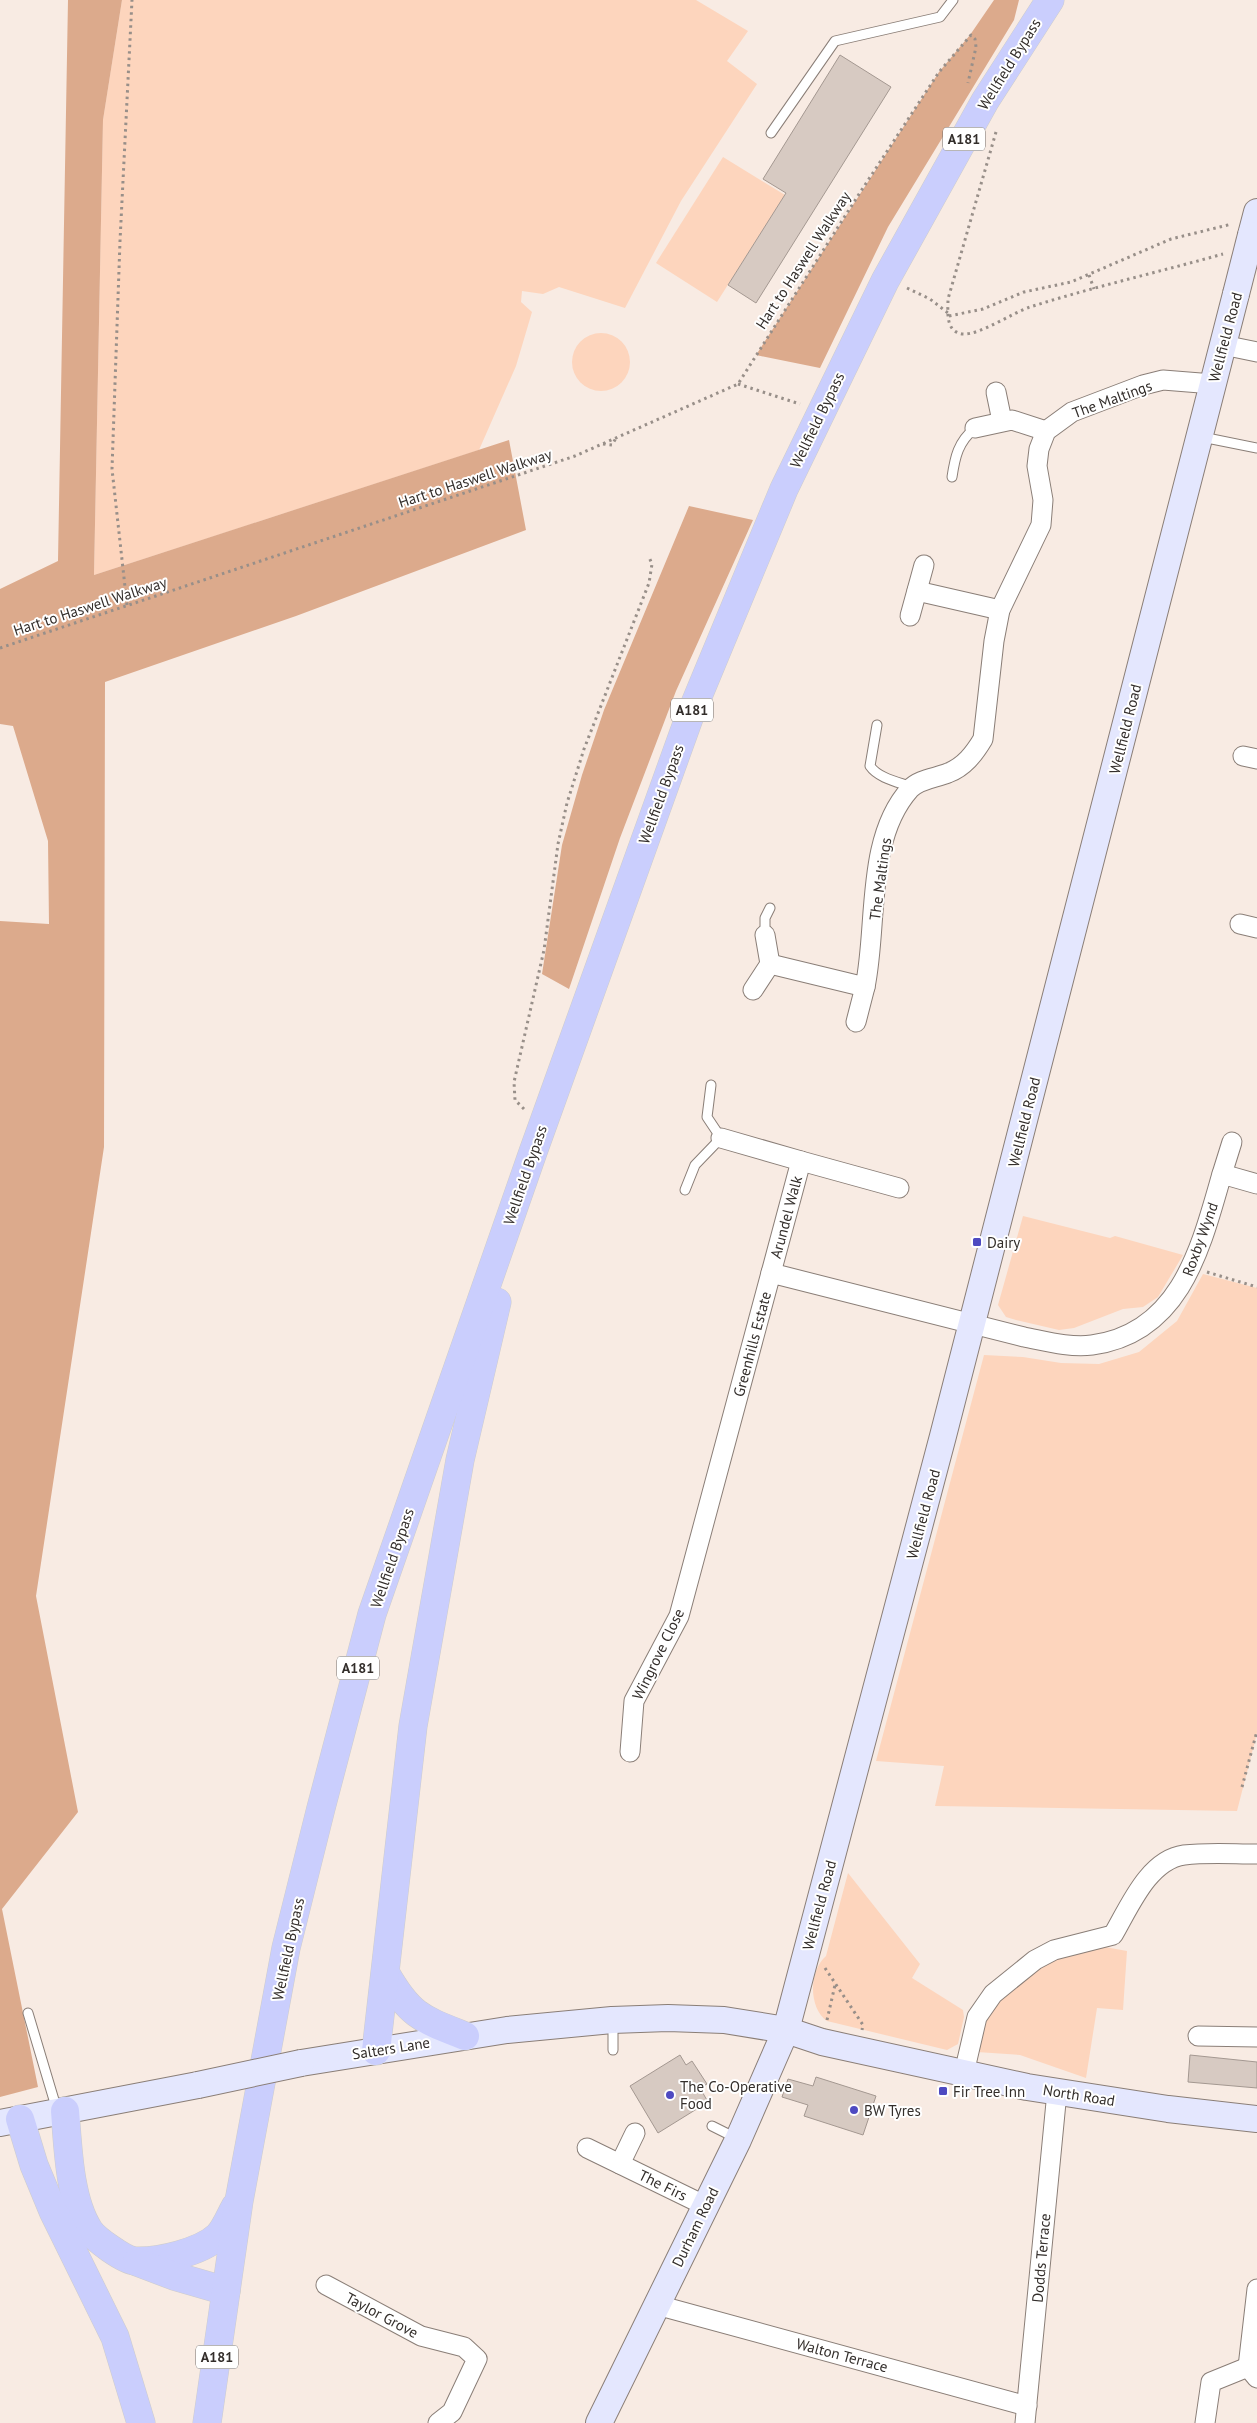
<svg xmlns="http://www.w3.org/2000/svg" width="1257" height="2423" font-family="'PT Sans',sans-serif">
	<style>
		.green { fill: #fdd5bd }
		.forest { fill: #dcaa8c }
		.building { fill: #d7cac2; stroke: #a49891 }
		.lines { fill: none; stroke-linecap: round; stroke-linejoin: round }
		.lane-casing { stroke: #8a7e77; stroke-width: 11 }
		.street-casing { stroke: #8a7e77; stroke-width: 21 }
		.secondary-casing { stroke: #8a7e77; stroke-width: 28 }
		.primary-casing { stroke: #cecdcc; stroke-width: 29 }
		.path { stroke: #988f89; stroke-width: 3; stroke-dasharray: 2.5 4; stroke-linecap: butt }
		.lane { stroke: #fff; stroke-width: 9 }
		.street { stroke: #fff; stroke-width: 19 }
		.secondary { stroke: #e4e7fe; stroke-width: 26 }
		.primary { stroke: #cacefd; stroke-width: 28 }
		.secondary-bridge-casing { stroke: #8a7e77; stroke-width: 28; stroke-linecap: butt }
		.secondary-bridge { stroke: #e4e7fe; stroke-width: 26 }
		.poi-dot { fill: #4e4ac1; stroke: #fff; stroke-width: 2 }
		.labels { text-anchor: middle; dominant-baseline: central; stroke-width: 4; stroke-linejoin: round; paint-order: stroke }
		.shield { fill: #fff; stroke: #706d6b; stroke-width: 1 }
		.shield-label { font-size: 14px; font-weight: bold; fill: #332e2b }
		.street-label { font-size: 15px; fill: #332e2b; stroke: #fff }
		.poi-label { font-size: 15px; fill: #332e2b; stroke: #fff; text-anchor: start }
	</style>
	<rect width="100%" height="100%" fill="#f8ebe3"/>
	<g class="green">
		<path d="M122,0H696L748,31L727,61L757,84L681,201L625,308L559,287L543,294L522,291L521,302L532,312L516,366L479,450L94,575L103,120Z"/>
		<path d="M723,157L785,195L717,302L656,263Z"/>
		<circle cx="601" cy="362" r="29"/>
		<path d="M1023,1216L1110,1238L1115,1236L1183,1255L1158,1297L1143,1307L1123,1309L1074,1328L1059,1330L1016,1320L1006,1317L998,1305Z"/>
		<path d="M1203,1274L1257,1288V1733L1237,1811L935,1806L944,1766L876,1761L984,1355L1023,1357L1061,1363L1099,1364L1139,1352L1177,1321Z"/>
		<path d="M848,1873L920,1964L912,1978L963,2010L964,2017L958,2044L947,2050L827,2021C808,2007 809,1971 826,1956Z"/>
		<path d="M1077,1947H1105L1127,1951L1123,2010L1097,2008L1086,2078L1020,2055L977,2052L983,2021L996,1998L1037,1964Z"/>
	</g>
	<g class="forest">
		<path d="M68,0H122L103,120L94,575L509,440L526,530L296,616L105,682L104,1147L36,1596L78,1812L2,1909L38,2087L0,2097V921L49,924L48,841L13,726L0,724V589L58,561Z"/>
		<path d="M994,0H1019L1014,20L888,227L820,368L756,355L939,72L970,35Z"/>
		<path d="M689,506L753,520L676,691L620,838L569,989L542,974L562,845L582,775L604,710Z"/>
	</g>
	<g class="building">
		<path d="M840,55L891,87L756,303L728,285L786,193L763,179Z"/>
		<path d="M680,2055L686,2065L692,2061L707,2084L700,2088L708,2102L658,2133L630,2086Z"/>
		<path d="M1190,2055L1257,2062V2088L1188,2082Z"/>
		<path d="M816,2077L876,2096L863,2135L804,2116L808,2105L782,2097L788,2079L813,2086Z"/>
	</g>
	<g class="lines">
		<g class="lane-casing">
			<g id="lane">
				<path d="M771,133L835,41L940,17L953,0"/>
				<path d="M1202,437L1257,448"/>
				<path d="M952,477C955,457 958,442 975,428"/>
				<path d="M877,725L870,766C878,778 898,782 912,787"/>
				<path d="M765,935V918L770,908"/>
				<path d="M685,1190L695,1165L721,1138L707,1117L711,1085"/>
				<path d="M28,2013L57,2110"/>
				<path d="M613,2023V2050"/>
				<path d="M712,2126L736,2138"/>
			</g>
		</g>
		<g class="street-casing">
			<g id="street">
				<path d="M1223,345L1257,352"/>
				<path d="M996,392L1002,421"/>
				<path d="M975,428L1012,420L1046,431"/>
				<path d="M917,591L1000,610"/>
				<path d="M910,616L924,565"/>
				<path d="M1243,756L1257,759"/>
				<path d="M1240,924L1257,928"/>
				<path d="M770,964L865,987C878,925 865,839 910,789C919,779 936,778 948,773C964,767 974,754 983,739L994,641L1000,610L1041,525L1043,500L1037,466L1039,449L1046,431L1072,412L1143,385L1163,380L1213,384"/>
				<path d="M753,990L770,964L765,935"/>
				<path d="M856,1022L865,987"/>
				<path d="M721,1138L801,1161L771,1273"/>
				<path d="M801,1161L899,1188"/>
				<path d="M1222,1174L1232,1142"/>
				<path d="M630,1752L634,1701L679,1616L771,1273L1024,1337C1045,1341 1070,1348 1092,1345C1181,1333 1201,1247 1222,1174L1257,1184"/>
				<path d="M1198,2036L1257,2037"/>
				<path d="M964,2073L977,2017L993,1994L1035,1960L1054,1950L1113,1935C1129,1908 1148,1860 1184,1855C1208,1852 1233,1854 1257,1854"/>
				<path d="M587,2148L706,2206"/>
				<path d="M620,2164L635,2133"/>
				<path d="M326,2285L421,2336L464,2347L477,2359L452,2412L438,2423"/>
				<path d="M1257,2289L1248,2367L1257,2378"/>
				<path d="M657,2305L1027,2406"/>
				<path d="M1025,2423L1057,2092"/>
				<path d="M1205,2423L1211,2382L1248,2367"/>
			</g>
		</g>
		<g class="secondary-casing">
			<g id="secondary">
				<path d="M1251,235L1257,212"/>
				<path d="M301,2063L507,2030L612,2020L668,2018L724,2020L786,2030L822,2042L1027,2087L1168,2109L1257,2119"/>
				<path d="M0,2123L198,2085"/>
				<path d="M599,2423L738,2140L786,2030L943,1436L1236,294"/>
			</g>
		</g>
		<g class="primary-casing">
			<g id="primary">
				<path d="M386,1974C410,2016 422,2019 465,2036"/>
				<path d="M376,2051L413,1726L460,1460L497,1302"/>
				<path d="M65,2111C68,2146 69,2199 89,2230C95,2239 124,2260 135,2261C158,2262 201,2252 218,2236C225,2229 230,2216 235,2207"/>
				<path d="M20,2119L34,2165L53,2211L115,2337L141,2423"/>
				<path d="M137,2262L174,2276L226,2291"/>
				<path d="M207,2423L239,2201L286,1948L321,1808L372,1614L533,1152L689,718L784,489L885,281L985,101L1050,0"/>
			</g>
		</g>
		<g class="path">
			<path d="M996,132L948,299C948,312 945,332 963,334C980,335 1012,313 1030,307C1093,287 1159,272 1223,254"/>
			<path d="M1089,275L1094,289"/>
			<path d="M907,288L930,299L948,313"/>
			<path d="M949,316L983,309L1024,292L1071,282L1171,239L1232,224"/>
			<path d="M738,384L800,404"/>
			<path d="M603,444L612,445L616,438"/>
			<path d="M127,605L112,469L120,241L132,0"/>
			<path d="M0,648L575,456L738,384L861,191L939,72L971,35L975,39L976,47L968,83"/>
			<path d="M524,1109L515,1100L514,1082L544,950L558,844L567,803L584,749L649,583L652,564L649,557"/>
			<path d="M1207,1272L1257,1287"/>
			<path d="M1242,1787L1257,1731"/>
			<path d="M825,1968L863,2025L862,2030"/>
			<path d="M827,2020L835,1985"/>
		</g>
		<use href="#lane" class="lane"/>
		<use href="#street" class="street"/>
		<use href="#secondary" class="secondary"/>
		<use href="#primary" class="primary"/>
		<g class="secondary-bridge-casing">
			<g id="secondary-bridge">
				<path d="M1236,294L1251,235"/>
				<path d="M198,2085L301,2063"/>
			</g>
		</g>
		<use href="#secondary-bridge" class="secondary-bridge"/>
	</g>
	<g class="poi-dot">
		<rect x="972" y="1237" width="10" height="10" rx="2.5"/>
		<rect x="938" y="2086" width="10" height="10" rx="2.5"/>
		<circle cx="670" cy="2095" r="5"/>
		<circle cx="854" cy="2110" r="5"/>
	</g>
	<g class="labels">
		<g class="shield">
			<rect x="943" y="127.5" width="42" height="23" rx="4"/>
			<rect x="671" y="698.5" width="42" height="23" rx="4"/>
			<rect x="337" y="1656.5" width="42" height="23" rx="4"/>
			<rect x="196" y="2345.5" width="42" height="23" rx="4"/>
		</g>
		<g class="shield-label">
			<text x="964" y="139">A181</text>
			<text x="692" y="710">A181</text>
			<text x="358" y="1668">A181</text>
			<text x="217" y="2357">A181</text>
		</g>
		<g class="street-label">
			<text transform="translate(1009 64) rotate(-58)">Wellfield Bypass</text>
			<text transform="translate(803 260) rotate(-57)">Hart to Haswell Walkway</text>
			<text transform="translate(1225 337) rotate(-75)">Wellfield Road</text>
			<text transform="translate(1112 399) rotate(-20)">The Maltings</text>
			<text transform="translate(817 420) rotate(-64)">Wellfield Bypass</text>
			<text transform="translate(475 478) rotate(-18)">Hart to Haswell Walkway</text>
			<text transform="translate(90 606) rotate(-18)">Hart to Haswell Walkway</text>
			<text transform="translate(1125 729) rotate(-76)">Wellfield Road</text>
			<text transform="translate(661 794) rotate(-70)">Wellfield Bypass</text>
			<text transform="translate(880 879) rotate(-82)">The Maltings</text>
			<text transform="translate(1024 1122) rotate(-76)">Wellfield Road</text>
			<text transform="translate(525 1175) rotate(-71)">Wellfield Bypass</text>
			<text transform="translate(786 1217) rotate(-75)">Arundel Walk</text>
			<text transform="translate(1200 1239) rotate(-70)">Roxby Wynd</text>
			<text transform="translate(752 1344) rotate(-75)">Greenhills Estate</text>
			<text transform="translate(923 1514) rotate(-75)">Wellfield Road</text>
			<text transform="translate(392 1558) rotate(-71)">Wellfield Bypass</text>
			<text transform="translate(658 1654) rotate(-64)">Wingrove Close</text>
			<text transform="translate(819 1905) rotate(-75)">Wellfield Road</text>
			<text transform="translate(288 1949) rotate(-78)">Wellfield Bypass</text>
			<text transform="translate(391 2048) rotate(-9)">Salters Lane</text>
			<text transform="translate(1079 2095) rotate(9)">North Road</text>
			<text transform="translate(663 2185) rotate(26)">The Firs</text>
			<text transform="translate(695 2227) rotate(-64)">Durham Road</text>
			<text transform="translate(1041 2258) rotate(-85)">Dodds Terrace</text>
			<text transform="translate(382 2315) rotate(28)">Taylor Grove</text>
			<text transform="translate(842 2355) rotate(15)">Walton Terrace</text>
		</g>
		<g class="poi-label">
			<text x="987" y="1242">Dairy</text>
			<text x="680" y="2086">The Co-Operative<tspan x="680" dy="17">Food</tspan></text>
			<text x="953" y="2091">Fir Tree Inn</text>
			<text x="864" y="2110">BW Tyres</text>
		</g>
	</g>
</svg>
